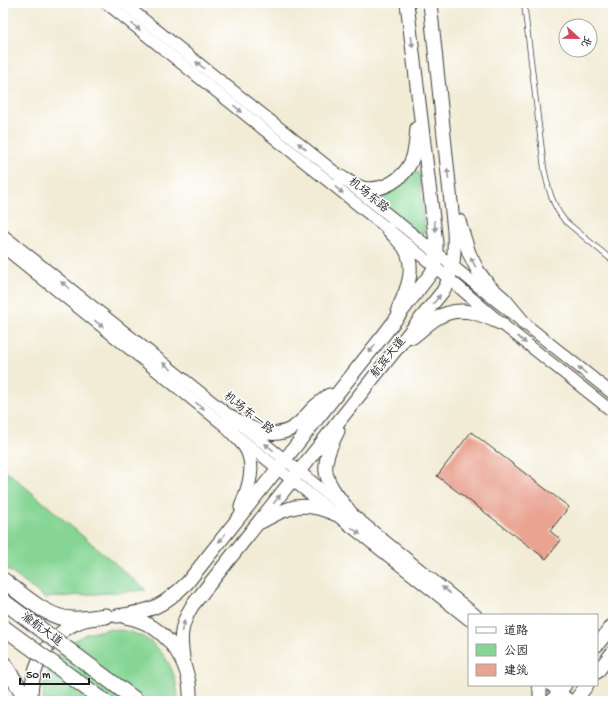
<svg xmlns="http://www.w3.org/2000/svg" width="616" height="704" font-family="'Gochi Hand','LXGW WenKai TC',sans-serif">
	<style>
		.green { fill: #86d594; stroke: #517858 }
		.building { fill: #e9a391 }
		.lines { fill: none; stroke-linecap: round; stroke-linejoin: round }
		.service-casing { stroke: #3c3b38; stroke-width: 6 }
		.tertiary-casing { stroke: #3c3b38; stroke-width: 13 }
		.secondary-casing { stroke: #3c3b38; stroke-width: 15 }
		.trunk-casing { stroke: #3c3b38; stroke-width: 17 }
		.service { stroke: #fff; stroke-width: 4.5 }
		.tertiary { stroke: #fff; stroke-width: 11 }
		.secondary { stroke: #fff; stroke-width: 13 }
		.trunk { stroke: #fff; stroke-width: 15 }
		.trunk-bridge-casing { stroke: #3c3b38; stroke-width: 17; stroke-linecap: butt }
		.trunk-bridge { stroke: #fff; stroke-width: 15 }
		.oneway { fill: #999 }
		.labels { text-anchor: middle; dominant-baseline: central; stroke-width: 3; stroke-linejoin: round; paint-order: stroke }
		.street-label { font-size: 12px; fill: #1c1c1c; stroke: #fff }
	</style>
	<rect width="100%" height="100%" fill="#fff"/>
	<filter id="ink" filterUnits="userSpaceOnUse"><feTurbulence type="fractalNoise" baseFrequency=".025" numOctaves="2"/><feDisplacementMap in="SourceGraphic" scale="8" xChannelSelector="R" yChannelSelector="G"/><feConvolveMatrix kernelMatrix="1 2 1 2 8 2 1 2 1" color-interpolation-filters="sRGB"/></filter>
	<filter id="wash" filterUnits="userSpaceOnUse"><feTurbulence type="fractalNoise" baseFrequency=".012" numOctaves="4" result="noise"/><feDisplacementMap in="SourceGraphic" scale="16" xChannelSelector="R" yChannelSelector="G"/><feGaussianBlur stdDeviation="0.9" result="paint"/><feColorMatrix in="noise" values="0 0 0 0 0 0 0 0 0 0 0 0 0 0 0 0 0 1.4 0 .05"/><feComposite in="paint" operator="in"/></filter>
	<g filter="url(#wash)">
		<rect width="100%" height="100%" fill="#f2ecd6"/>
		<g class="green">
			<path d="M413,172L419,173L425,232L420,234L375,197V195C392,193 404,185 413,172Z"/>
			<path d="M3,468L146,590L45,598L3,566Z"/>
			<path d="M108,629C115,630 123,630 130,632C161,640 178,671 178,701H43L44,684L52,662L66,645L86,634Z"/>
		</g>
		<g id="blocks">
			<path class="building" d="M471,432L569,507L550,531L561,540L546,559L437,476Z"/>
		</g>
	</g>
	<g filter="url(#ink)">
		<use href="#blocks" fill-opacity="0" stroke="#3c3b38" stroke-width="1"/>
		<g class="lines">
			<g class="service-casing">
				<path id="service" d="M524,3L544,168C548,188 552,205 565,221L613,261"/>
			</g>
			<g class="tertiary-casing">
				<g id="tertiary">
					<path d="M106,3L434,266L502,324L613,412"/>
					<path d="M123,3L613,394"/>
					<path d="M3,235L299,471L476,615"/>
					<path d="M3,247L292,480L469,620"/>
					<path d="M550,685L571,701"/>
				</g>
			</g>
			<g class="secondary-casing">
				<g id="secondary">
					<path d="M341,177C348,181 355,186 363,188C383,192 403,179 411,162C416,151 416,139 417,128"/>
					<path d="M459,221L469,253L478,271L489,286L505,300L525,324"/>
					<path d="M387,228C393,235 399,241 404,247C417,267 407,290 398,309"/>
					<path d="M413,337C421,331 429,323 437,318C460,304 481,314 502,324"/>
					<path d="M230,416C249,428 272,442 294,427C301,423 306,415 312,409C317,404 323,400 329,395"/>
					<path d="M228,428C233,434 240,440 245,447C257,465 248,489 241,507"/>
					<path d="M338,431C317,472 324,479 351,513"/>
					<path d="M261,522C291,506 302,500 335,514"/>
					<path d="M117,616C152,611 162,607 187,583L386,332L432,272L436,260V243L407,3"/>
					<path d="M125,617C165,623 192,662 190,701"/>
					<path d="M597,645L613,625"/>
					<path d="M184,664C180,640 179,627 192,606L389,358L443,291C454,272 455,253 454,231L430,3"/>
					<path d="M597,672L613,652"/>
					<path d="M538,685L540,690V701"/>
					<path d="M31,701C30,665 51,629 88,619"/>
					<path d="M552,701L565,685"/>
					<path d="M575,701L587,685"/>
				</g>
			</g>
			<g class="trunk-casing">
				<g id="trunk">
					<path d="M3,580C22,594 48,619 72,619C83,620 95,617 106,616"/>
					<path d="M3,663L28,701"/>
				</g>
			</g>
			<use href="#service" class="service"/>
			<use href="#tertiary" class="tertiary"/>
			<use href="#secondary" class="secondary"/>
			<use href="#trunk" class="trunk"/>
			<g class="trunk-bridge-casing">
				<g id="trunk-bridge">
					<path d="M3,601L137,701"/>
					<path d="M3,627L104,701"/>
				</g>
			</g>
			<use href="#trunk-bridge" class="trunk-bridge"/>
		</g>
		<defs><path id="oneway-solid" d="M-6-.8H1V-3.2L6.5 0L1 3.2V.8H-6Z"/></defs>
		<g class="oneway">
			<use href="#oneway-solid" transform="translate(136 27) rotate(39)"/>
			<use href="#oneway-solid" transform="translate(412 42) rotate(83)"/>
			<use href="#oneway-solid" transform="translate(200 65) rotate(-141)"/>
			<use href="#oneway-solid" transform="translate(238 109) rotate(39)"/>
			<use href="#oneway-solid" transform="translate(302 146) rotate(-141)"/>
			<use href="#oneway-solid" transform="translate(448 174) rotate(-96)"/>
			<use href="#oneway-solid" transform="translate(339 190) rotate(39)"/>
			<use href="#oneway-solid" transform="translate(435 226) rotate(83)"/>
			<use href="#oneway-solid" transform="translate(473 262) rotate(-117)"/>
			<use href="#oneway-solid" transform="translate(65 285) rotate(-141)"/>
			<use href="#oneway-solid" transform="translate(437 299) rotate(-51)"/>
			<use href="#oneway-solid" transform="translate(99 324) rotate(39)"/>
			<use href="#oneway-solid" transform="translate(522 340) rotate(39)"/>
			<use href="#oneway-solid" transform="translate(372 349) rotate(129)"/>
			<use href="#oneway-solid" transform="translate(167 366) rotate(-141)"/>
			<use href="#oneway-solid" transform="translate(582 370) rotate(-141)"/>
			<use href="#oneway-solid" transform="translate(200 406) rotate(39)"/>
			<use href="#oneway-solid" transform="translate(269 447) rotate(-142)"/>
			<use href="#oneway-solid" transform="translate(277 499) rotate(-52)"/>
			<use href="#oneway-solid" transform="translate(356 531) rotate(38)"/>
			<use href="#oneway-solid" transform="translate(222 538) rotate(128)"/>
			<use href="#oneway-solid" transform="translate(446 590) rotate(-141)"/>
			<use href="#oneway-solid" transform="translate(183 626) rotate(-74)"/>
		</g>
	</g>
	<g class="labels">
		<g class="street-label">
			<text transform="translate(368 196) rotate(39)">机场东路</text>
			<text transform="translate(389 358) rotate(-51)">航宾大道</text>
			<text transform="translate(248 414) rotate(38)">机场东一路</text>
			<text transform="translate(41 630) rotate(37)">渝航大道</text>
		</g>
	</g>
	<rect width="616" height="704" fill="none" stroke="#fff" stroke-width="16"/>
	<rect x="468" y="614" width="130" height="72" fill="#ffffff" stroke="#a4a4a4"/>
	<rect x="476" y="627" width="20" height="6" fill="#ffffff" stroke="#a4a4a4"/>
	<text x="504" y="634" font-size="12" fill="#1c1c1c">道路</text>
	<rect x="476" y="644" width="20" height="12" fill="#86d594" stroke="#a4a4a4"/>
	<text x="504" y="654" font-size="12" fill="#1c1c1c">公园</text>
	<rect x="476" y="664" width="20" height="12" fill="#e9a391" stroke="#a4a4a4"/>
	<text x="504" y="674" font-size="12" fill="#1c1c1c">建筑</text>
	<g transform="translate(578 38) rotate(112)"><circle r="19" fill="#ffffff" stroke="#a4a4a4"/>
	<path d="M0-3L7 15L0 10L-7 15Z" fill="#d1495b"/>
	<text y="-6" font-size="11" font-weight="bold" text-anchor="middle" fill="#1c1c1c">北</text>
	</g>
	<path d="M20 678v6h69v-6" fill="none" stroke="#1c1c1c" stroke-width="2"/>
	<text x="26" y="678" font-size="12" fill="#1c1c1c" stroke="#ffffff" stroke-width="3" paint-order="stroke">50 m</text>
</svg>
